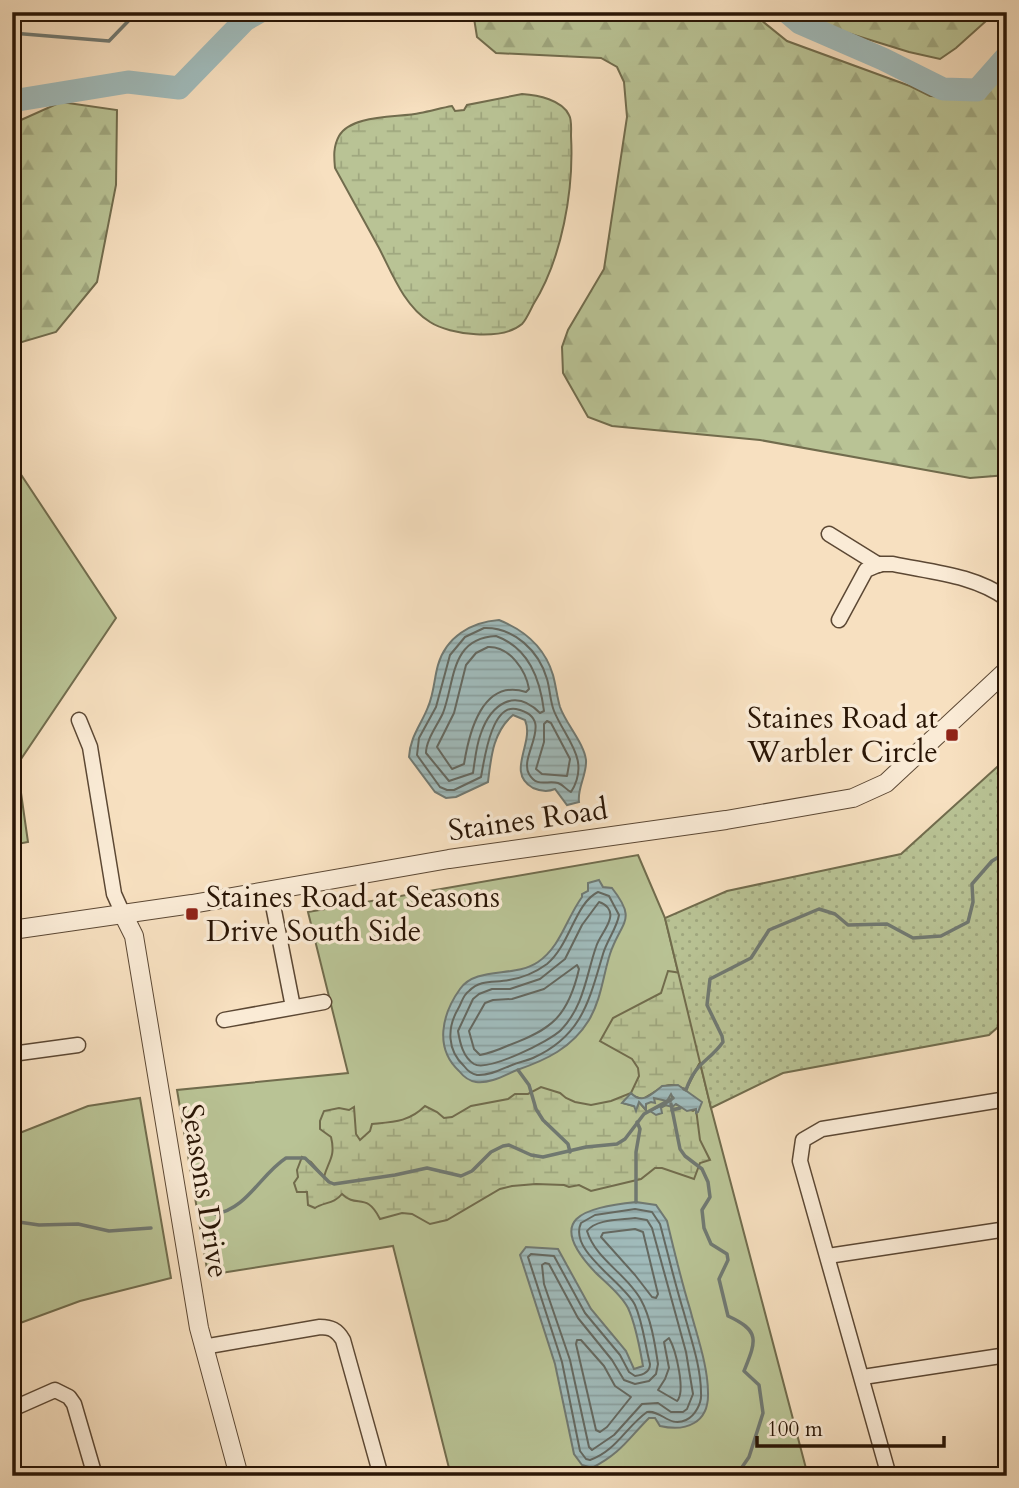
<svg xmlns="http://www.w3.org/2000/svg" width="1019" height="1488" font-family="Cardo,serif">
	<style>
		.grass { fill: #b9c395; stroke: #716c4d; stroke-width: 2 }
		.forest { fill: url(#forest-firs); stroke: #716c4d; stroke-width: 2 }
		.wetland { fill: url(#wetland-marsh); stroke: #716c4d; stroke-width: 2 }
		.park { fill: url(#park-dots); stroke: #716c4d; stroke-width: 2 }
		.water { fill: url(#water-rules); stroke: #707972; stroke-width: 2 }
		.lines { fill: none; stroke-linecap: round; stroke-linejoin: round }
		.shore { stroke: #646860; stroke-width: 2 }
		.stream { stroke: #707972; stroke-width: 3.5 }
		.river { stroke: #a0bbbb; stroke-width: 23 }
		.minor-casing { stroke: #5c4834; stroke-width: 17 }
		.tertiary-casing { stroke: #5c4834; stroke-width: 20 }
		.minor { stroke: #faebd6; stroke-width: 14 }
		.tertiary { stroke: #faebd6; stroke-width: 18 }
		.poi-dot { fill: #8f2418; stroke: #faebd6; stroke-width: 2.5 }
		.labels { text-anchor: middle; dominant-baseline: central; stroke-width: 7; stroke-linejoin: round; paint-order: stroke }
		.poi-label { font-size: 30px; fill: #291505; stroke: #faebd6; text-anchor: end }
		.street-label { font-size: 30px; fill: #291505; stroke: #faebd6 }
	</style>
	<defs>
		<pattern id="forest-firs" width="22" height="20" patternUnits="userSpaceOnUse" patternTransform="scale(1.75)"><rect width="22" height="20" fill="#b9c395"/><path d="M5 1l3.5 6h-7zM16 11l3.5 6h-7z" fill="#9fa77f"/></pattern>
		<pattern id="wetland-marsh" width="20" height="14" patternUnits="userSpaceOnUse" patternTransform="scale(1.75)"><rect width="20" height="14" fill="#b9c395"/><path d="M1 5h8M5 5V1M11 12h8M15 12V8" fill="none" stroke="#9fa77f"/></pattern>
		<pattern id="park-dots" width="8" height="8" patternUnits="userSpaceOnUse" patternTransform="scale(1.75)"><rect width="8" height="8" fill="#b9c395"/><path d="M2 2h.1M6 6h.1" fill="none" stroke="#9fa77f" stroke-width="1.8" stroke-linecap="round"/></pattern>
		<pattern id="water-rules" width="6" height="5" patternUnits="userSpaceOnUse" patternTransform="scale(1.75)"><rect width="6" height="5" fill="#a0bbbb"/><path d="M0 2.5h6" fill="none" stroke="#8aa09f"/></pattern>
	</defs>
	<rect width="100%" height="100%" fill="#f7e0c0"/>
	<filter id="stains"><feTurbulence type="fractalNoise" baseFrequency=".00286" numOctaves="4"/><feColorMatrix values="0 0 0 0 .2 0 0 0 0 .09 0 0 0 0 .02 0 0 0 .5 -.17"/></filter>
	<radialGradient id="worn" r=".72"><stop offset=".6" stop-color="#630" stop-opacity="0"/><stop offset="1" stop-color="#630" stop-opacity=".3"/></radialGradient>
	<g class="grass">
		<path d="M12,461L116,618L17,765L28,842L12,845Z"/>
		<path d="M638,855L665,918L711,1108L808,1476H451L393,1246L208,1275L177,1090L348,1073L308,912Z"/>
		<path d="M140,1098L171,1278L80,1301L12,1326V1136L88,1106Z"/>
	</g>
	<g class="forest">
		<path d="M473,12H751L787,41L910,86L930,96L945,97L966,90L991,67L1007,38V475L970,478L760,440L612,426L588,417L563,373L562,347L568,330L604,269L627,117L624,82L617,67L601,58L496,53L477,37Z"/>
		<path d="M780,12H996L956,48L940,59L909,52Z"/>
		<path d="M61,102L117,110L116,185L97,282L56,332L12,345V124Z"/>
	</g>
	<g class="wetland">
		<path d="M522,94C538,95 562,100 569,115C572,120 571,129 571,136C574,190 562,259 533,305C530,311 526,320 522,324C502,341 450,335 430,322C404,306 392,273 379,248C364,221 350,195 335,168C334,157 333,147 339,136C351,114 399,118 420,113C431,111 441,108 452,106L455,111L464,110L467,105Z"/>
		<path d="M668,971L681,973L717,1050L699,1064L686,1090C665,1077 659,1092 642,1099L630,1095L623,1103L637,1107L639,1102L645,1109L646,1104L656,1097H668L671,1094L673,1099L671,1101L651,1110L666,1105L672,1106L675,1104L693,1111L696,1109L700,1140L710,1160L700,1163L694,1179L662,1168H655L641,1179L591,1191L579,1185L569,1187L564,1185L536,1184L512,1186L500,1189L447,1220L430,1224L412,1214L402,1213L380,1219C366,1191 357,1209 342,1194C334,1204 324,1202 315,1208L308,1205L307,1192H297L294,1183L298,1177L297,1170L302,1157L311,1162L324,1177C328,1161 336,1157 331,1137L320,1129V1121L324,1111L339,1108L349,1110L354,1107L356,1134L360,1140L370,1131L372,1124C393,1122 409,1122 425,1106L437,1112L444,1118L452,1117L471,1106L508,1099L515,1094H528L541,1087L560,1093L566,1098L575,1102L591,1105L611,1101L631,1093L639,1076L638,1068L632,1059L600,1041L613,1018L661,993Z"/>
	</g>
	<path class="park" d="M1007,758V1019L989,1035L783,1073L711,1108L665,918L727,891L901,854Z"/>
	<g class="water">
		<path d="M499,620C524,630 545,648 553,675C556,686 557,697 560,707C566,724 584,743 586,760C587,775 577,788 579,802L567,805L555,789C548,792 540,791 533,788C505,772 535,743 525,720L513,715C493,732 491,757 488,782L456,797L446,798L435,792L409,757C410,737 421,725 428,707C434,693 434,679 438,665C446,637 471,622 499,620Z"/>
		<path d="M599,880L603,887L612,888C638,921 621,921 610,954C603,976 601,1000 589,1020C572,1048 546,1060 517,1070C505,1075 490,1084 476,1082C469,1081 463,1076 459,1071C434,1048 442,1014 460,989C476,966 515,978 538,962C561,946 566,919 582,897V894L588,891V883Z"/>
		<path d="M678,1085L702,1102L698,1112L696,1113V1109L687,1111L676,1104L672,1107L666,1105L661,1108L662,1113L656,1115L650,1111L671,1101L673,1098L671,1094L667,1101L654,1098L655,1103L651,1102L646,1104V1110L639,1102L636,1111L634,1106L622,1103L631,1093C642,1105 652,1094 662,1086Z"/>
		<path d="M636,1202L656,1205L667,1221C674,1250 681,1280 690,1309C697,1336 708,1366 708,1393C709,1423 686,1432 660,1426L655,1418H649C627,1440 621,1453 592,1468L582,1465L574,1454L555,1364L520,1255L526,1247L558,1249L591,1309L626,1351L634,1369L643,1366C640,1349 636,1325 628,1308C621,1294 606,1283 595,1272C544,1218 583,1208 636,1202Z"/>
	</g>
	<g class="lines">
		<g class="shore">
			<path d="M484,628C514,627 539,651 547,679C550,689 550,701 554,711C566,740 591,760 571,792C566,790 564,785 558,783C547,780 537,788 529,774C518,755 558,718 516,709C491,704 484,762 481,777L454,790H447L440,787L417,755L419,738L436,707L450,655L465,637Z"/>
			<path d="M496,636C529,648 540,679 544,711L540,713C514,687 491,705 481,733C476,746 475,760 473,773L449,781L426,753C426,740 437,726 443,713C455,682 450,638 496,636Z"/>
			<path d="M488,647C510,646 526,671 529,689L526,692C482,678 469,733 464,764L452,769L437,747L454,713L466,665L476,653Z"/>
			<path d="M547,721L551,723L570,759L567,776L542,774L536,769L544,742V724Z"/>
			<path d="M598,892L609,896L619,915C617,928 607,940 603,954C589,1001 582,1036 533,1058C526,1061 519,1062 512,1065C502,1069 489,1076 477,1075C472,1074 467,1070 464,1066C447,1050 447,1028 458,1009C462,1002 463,995 469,991C481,979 494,983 509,980C522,978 536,972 547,964C570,945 575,903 598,892Z"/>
			<path d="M599,902C606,904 612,910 610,918C608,928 599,937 596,947C586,976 584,1006 561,1030C550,1041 488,1072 474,1064C463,1057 460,1043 458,1031L473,999L479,994L492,989H510L540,979L565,959L582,925Z"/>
			<path d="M577,965L579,969C568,1017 551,1030 507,1046C498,1050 490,1053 480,1055L474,1049L469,1031L485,1003L493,1000L512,999L544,989Z"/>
			<path d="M635,1209L652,1212L660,1224C668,1254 675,1284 684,1313C691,1339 701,1367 701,1393C702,1403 695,1416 686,1420C669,1428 662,1410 647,1412C626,1427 616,1451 590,1460L586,1459L580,1451L562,1362L528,1257L531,1254L554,1256L585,1313L620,1355L629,1372L635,1376C643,1375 650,1372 650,1364C645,1345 643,1323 635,1305C624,1282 568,1251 581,1223L595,1215Z"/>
			<path d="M635,1218L647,1220L652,1228L686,1352L693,1394L687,1409L683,1412H671L658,1403L642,1404L614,1435L592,1450L589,1447L570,1360L544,1284L542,1265L545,1263L549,1264L578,1318L612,1360L624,1380L635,1384L649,1381L656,1374L658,1364C655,1344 651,1318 641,1300C627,1274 596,1260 587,1231C596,1219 620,1220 635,1218Z"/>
			<path d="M635,1229L643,1232L658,1294L656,1298L652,1297L635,1275L601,1237L603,1233Z"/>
			<path d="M669,1338C676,1350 686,1392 677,1401L658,1390L665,1379L669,1368L664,1342Z"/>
			<path d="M577,1340H581L604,1366L615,1386L631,1397L607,1427L600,1432L596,1430L576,1344Z"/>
		</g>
		<g class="stream">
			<path d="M12,33L109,41L137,12"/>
			<path d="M518,1070L529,1085L536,1109L543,1120L568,1144L570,1152"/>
			<path d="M684,1089L686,1090C696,1061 708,1063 723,1042L722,1036L707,1005L710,979L751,958L769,930L819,909L835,914L848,925L887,924L913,938L941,936L968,922L973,902L972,884L992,861L1007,852"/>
			<path d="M671,1104L680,1149L685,1156L702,1169L708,1182L710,1197L702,1210L704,1228L711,1244L727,1254L728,1260L719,1279L728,1316C761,1331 756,1341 744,1371L759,1385L763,1413L749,1457L736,1476"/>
			<path d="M672,1110L680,1108"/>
			<path d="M636,1202V1152L640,1129L637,1122"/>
			<path d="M215,1214C246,1210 261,1174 286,1158H305L329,1182L334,1184L395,1175L427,1168L461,1176L472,1171L491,1152L503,1146L509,1145L531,1155L543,1157L586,1147L617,1144L625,1139L644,1114L673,1098"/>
			<path d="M12,1221L39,1225L78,1224L109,1231L151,1228"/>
		</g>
		<g class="river">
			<path d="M787,12L800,23L883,59L943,89L977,90L1007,56"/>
			<path d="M12,101L128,82L179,88L245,20L259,12"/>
		</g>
		<g class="minor-casing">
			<g id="minor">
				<path d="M829,534L879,565"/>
				<path d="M839,620L866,570L880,564H893C931,572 975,575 1007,599"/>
				<path d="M79,720L90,747L114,894L123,914"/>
				<path d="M270,890L293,1007"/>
				<path d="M224,1020L324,1002"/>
				<path d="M12,1054L78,1045"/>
				<path d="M828,1256L1007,1229"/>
				<path d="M203,1347L320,1327C331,1327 337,1330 343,1340L381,1476"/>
				<path d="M863,1377L1007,1355"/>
				<path d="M12,1409L55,1390L69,1397L74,1404L95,1476"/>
				<path d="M889,1476L800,1161L803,1140L822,1129L1007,1099"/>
			</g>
		</g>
		<g class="tertiary-casing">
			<g id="tertiary">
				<path d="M123,914L134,936L199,1328L239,1476"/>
				<path d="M12,930L192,904L449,859L726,820L853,798L886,783L1007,670"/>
			</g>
		</g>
		<use href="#minor" class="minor"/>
		<use href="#tertiary" class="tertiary"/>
	</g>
	<g class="poi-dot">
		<rect x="945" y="728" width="14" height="14" rx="3.5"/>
		<rect x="185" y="907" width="14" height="14" rx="3.5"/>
	</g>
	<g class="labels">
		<g class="poi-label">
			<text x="938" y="718">Staines Road at<tspan x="938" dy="34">Warbler Circle</tspan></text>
			<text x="206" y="897" text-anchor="start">Staines Road at Seasons<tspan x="206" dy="34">Drive South Side</tspan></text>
		</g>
		<g class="street-label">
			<text transform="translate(528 820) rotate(-8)">Staines Road</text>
			<text transform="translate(205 1191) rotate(81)">Seasons Drive</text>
		</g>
	</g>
	<rect width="1019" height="1488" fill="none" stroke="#f7e0c0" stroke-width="42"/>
	<rect x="14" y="14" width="991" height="1460" fill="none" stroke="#291505" stroke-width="3.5"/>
	<rect x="21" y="21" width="977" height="1446" fill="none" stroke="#291505" stroke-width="2"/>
	<path d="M757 1436v10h187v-10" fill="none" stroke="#291505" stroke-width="3.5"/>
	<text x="767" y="1436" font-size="21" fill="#291505" stroke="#faebd6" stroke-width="5" paint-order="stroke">100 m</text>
	<rect width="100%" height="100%" filter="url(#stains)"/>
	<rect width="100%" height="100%" fill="url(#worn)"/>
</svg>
